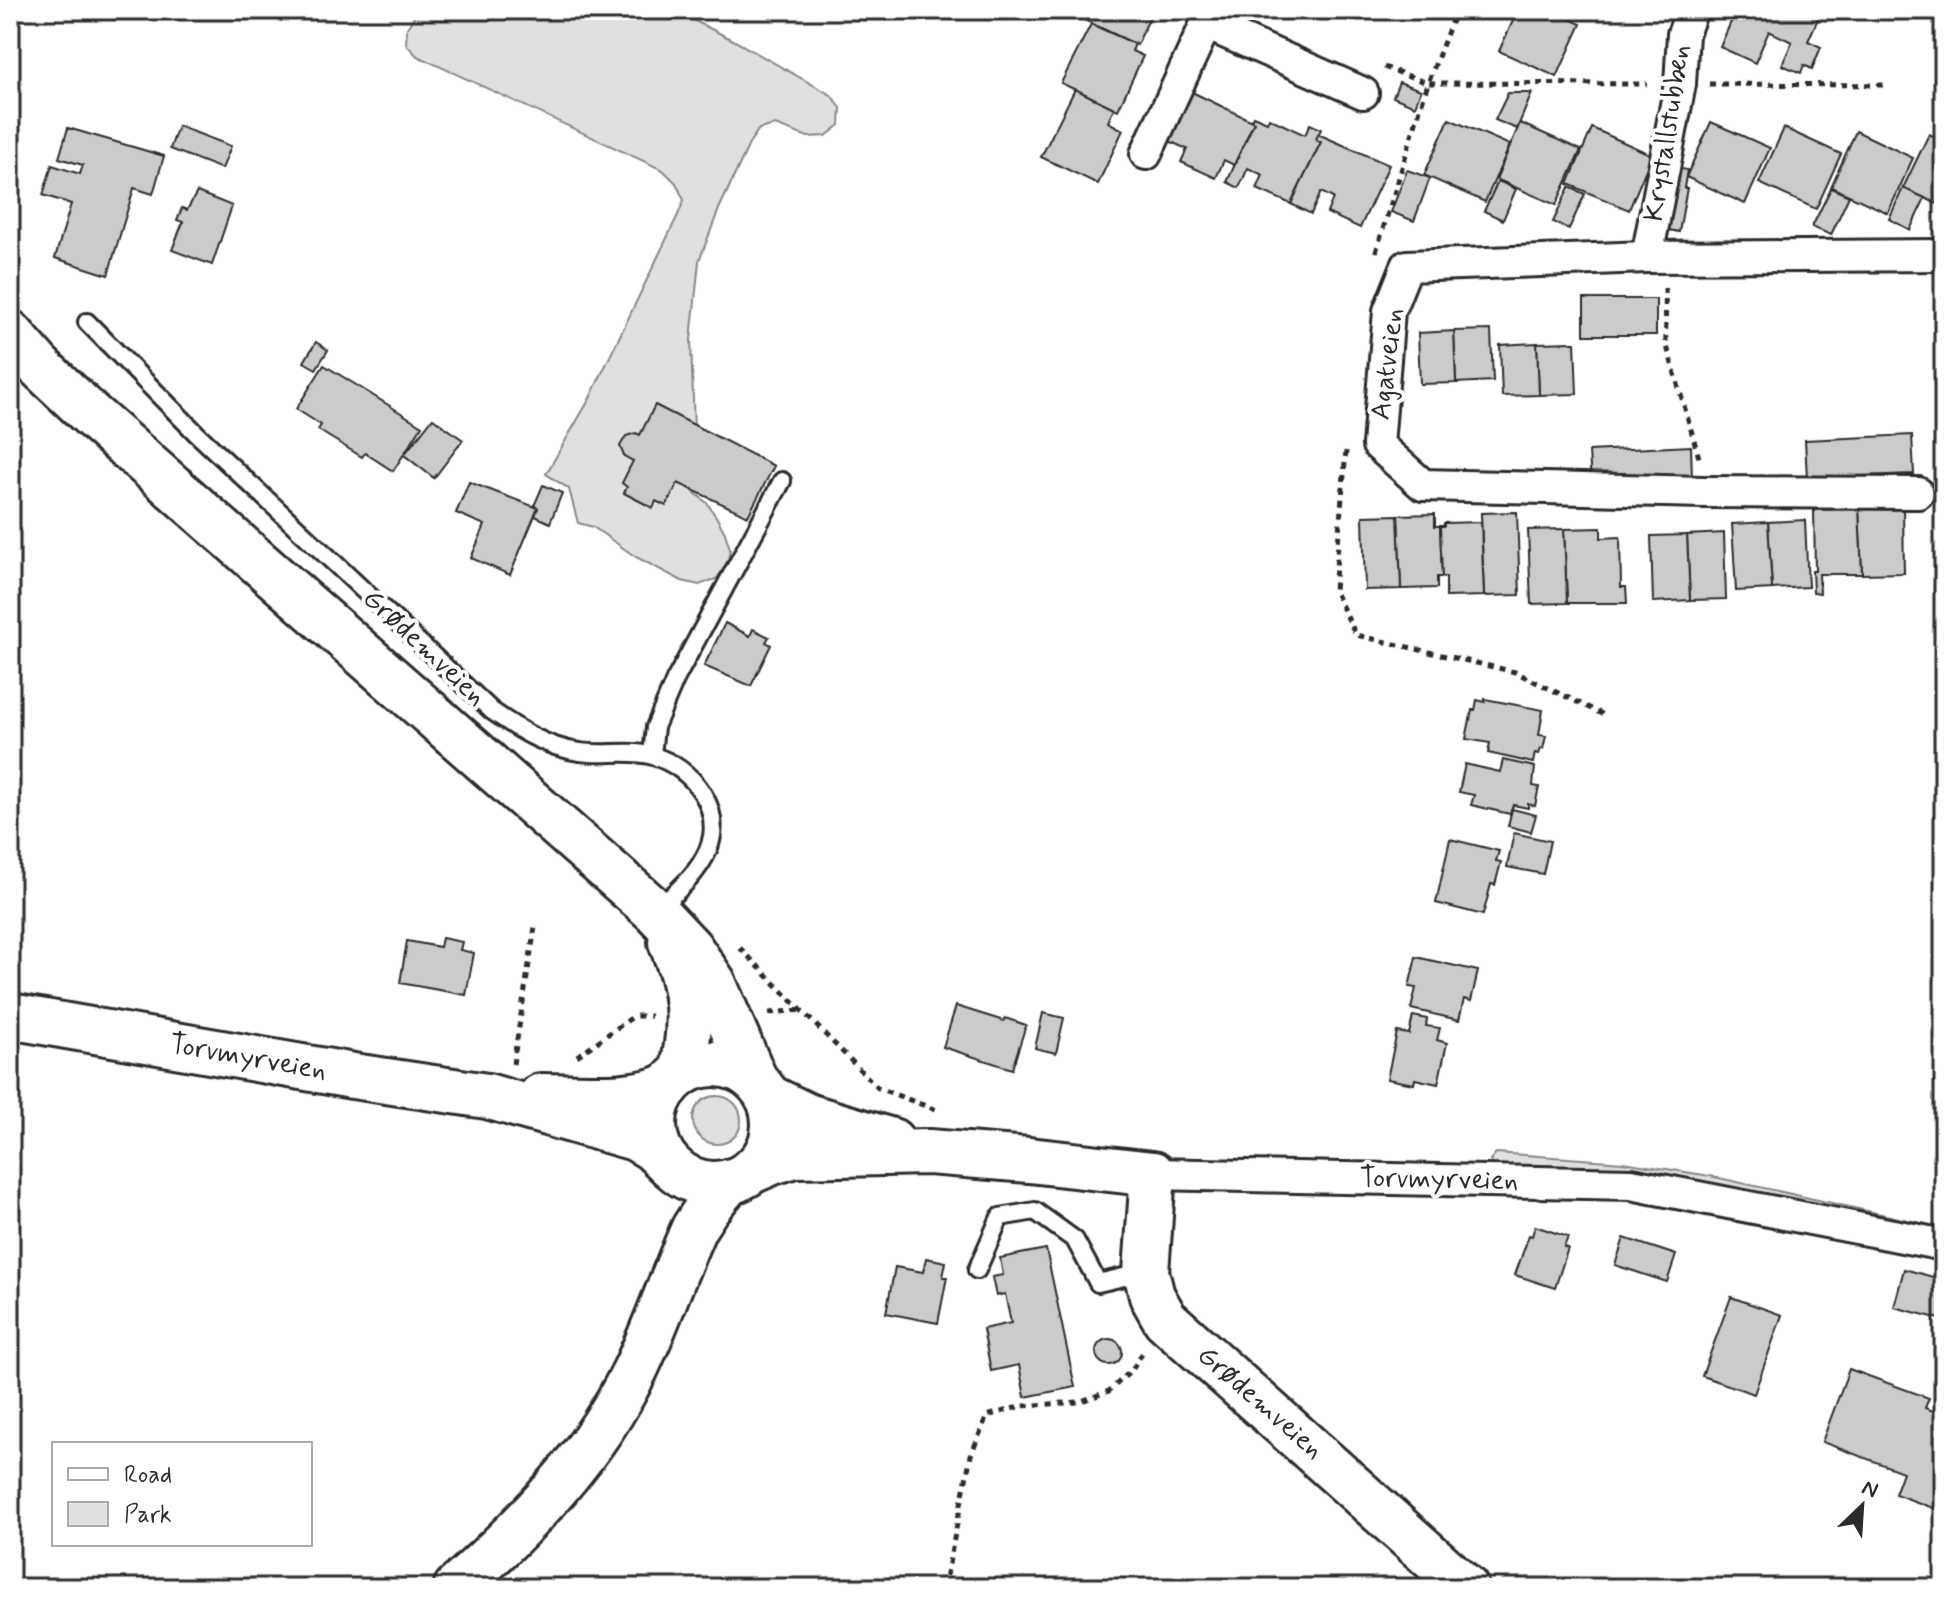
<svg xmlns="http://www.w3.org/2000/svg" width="1954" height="1598" font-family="Mynerve,sans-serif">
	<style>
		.green { fill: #e0e0e0; stroke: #868686; stroke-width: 2 }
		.building { fill: #cbcbcb; stroke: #2b2b2b; stroke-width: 2 }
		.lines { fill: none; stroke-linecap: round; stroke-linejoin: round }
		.lane-casing { stroke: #2b2b2b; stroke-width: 22 }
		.street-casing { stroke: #2b2b2b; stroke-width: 36 }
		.secondary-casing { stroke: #2b2b2b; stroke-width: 50 }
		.highway-casing { stroke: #2b2b2b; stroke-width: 50 }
		.path { stroke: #2b2b2b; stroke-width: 5; stroke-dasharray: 6 6; stroke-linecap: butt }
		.lane { stroke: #fff; stroke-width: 16 }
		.street { stroke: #fff; stroke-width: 30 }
		.secondary { stroke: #fff; stroke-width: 44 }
		.highway { stroke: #fff; stroke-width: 44 }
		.labels { text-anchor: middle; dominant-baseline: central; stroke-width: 8; stroke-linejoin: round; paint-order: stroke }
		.street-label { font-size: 28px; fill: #2b2b2b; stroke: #fff }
	</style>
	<rect width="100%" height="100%" fill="#fff"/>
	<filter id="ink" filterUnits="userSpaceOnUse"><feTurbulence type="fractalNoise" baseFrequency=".0125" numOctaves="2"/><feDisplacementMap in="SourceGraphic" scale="16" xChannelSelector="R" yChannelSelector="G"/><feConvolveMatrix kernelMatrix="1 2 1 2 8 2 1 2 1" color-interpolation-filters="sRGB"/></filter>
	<g filter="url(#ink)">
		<g class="green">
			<path d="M418,10H673L733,40L831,95L841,108L840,125L826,136L808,137L775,125L759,129L750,142L719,209L699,261L691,340L694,429L686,478L694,492L707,503L717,518L725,533L730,549L727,565L716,579L699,585L682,581L636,557L593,527L578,523L569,489L546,474L589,400L678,215L684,200L676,183L663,170L417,56L406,44L407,28Z"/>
			<circle cx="717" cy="1120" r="24"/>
			<path d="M1496,1153L1623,1162L1710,1176L1944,1228V1241L1582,1170L1493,1166L1490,1160Z"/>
		</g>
		<g class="building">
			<path d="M1084,10H1153L1137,45L1080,18Z"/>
			<path d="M1518,10H1550L1581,24L1557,77L1499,51Z"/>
			<path d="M1736,10H1811L1820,14L1808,41L1821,47L1812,69L1804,65L1801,73L1782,65L1792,42L1769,31L1755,63L1720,47Z"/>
			<path d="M1091,24L1135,44L1132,51L1143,56L1118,110L1061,83Z"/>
			<path d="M1399,82L1421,90L1415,106L1393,97Z"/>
			<path d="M1075,89L1114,108L1108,122L1123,130L1098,184L1041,157Z"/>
			<path d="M1192,92L1254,122L1234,165L1224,160L1216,178L1181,162L1187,149L1169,141Z"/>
			<path d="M1508,93H1532L1517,129L1495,120Z"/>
			<path d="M1253,116L1267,122L1269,118L1305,135L1310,124L1321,129L1316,140L1321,142L1291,204L1257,189L1263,175L1248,168L1239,188L1227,182L1254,122L1251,120Z"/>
			<path d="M1449,119L1510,145L1485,202L1424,175Z"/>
			<path d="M1711,122L1770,148L1745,204L1686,177Z"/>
			<path d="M1520,123L1581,150L1556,205L1496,179Z"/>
			<path d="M178,126L231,146L222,169L170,149Z"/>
			<path d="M68,128L164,156L153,194L134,188L108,275L55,258L71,204L43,195L52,165L80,174L83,165L59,158Z"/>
			<path d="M1592,128L1652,155L1629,210L1568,184Z"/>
			<path d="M1784,128L1841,154L1816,209L1759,183Z"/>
			<path d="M1856,131L1913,158L1888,213L1831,187Z"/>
			<path d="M1318,134L1389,165L1360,228L1327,213L1333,198L1321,192L1311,214L1291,204L1321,142L1316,140Z"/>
			<path d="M1929,134L1944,141V207L1903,188Z"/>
			<path d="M1671,167L1687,170L1684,188H1687L1679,232L1659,228Z"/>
			<path d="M1407,170L1430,178L1414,221L1391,212Z"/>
			<path d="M1498,181L1516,189L1503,220L1484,211Z"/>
			<path d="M1569,187L1585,194L1569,229L1553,222Z"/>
			<path d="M1831,188L1849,196L1831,235L1812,227Z"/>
			<path d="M1903,188L1925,198L1910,230L1889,219Z"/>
			<path d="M197,192L232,206L212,265L172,250L183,222L177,220L182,208L187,210Z"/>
			<rect x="1584" y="299" width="72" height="36"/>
			<path d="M1491,330L1493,381L1456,383L1454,331Z"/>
			<path d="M1454,331L1456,383L1420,384L1418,333Z"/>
			<path d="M316,342L328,350L316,369L304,362Z"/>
			<path d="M1575,342L1577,394L1539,395L1537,343Z"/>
			<path d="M1537,343L1539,395L1502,396L1500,345Z"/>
			<path d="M324,365L422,426L393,471L365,453L362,457L318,430L321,425L296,409Z"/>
			<path d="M655,405L774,466L748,516L678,483L666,506L656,501L653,508L624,493L627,487L622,483L633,461L624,456L620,446L626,436L636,433L640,435Z"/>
			<path d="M433,418L463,440L434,478L404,455Z"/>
			<path d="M1912,435L1914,474L1807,478L1805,440Z"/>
			<path d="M1691,446L1692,480L1591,484L1589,451Z"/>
			<path d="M469,482L538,508L510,575L471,558L485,525L456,513Z"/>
			<path d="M543,485L562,493L550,523L535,516L538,508L534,506Z"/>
			<path d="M1903,508L1904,573L1862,574L1859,509Z"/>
			<path d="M1859,509L1862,574H1819L1820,593L1813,592L1812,571H1815L1814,510Z"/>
			<path d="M1517,512L1520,595L1484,596L1481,513Z"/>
			<path d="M1435,514V526H1440L1442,577H1437V588L1401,589L1398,515Z"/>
			<path d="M1398,515L1401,589L1365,590L1363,516Z"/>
			<path d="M1805,520L1808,587L1772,589L1768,522Z"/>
			<path d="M1481,522L1484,596L1446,597V577H1442L1440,526H1444V523Z"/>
			<path d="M1768,522L1772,589L1736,591L1732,524Z"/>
			<path d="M1601,528V538L1620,537L1621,587H1626L1627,603H1567L1564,529Z"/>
			<path d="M1564,529L1567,603L1531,604L1528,530Z"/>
			<path d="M1724,533L1726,599L1690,600L1687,535Z"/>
			<path d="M1687,535L1690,600L1653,602L1651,536Z"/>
			<path d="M725,623L750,636L753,629L769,637L766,642L771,645L751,686L704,666Z"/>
			<path d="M1485,699L1543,710L1539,735L1546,736L1543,749H1541L1539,754L1535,753L1533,763L1488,753L1490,743L1466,739L1472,710H1475L1477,700L1485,702Z"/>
			<path d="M1503,760L1535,767L1533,786L1539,787L1535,806L1528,804V808L1513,805L1510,814L1471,805L1474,795L1459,792L1465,764L1500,772Z"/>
			<path d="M1512,809L1536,815L1531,832L1508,826Z"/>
			<path d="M1514,833L1550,841L1543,874L1507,867Z"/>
			<path d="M1450,839L1499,851L1496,861L1501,862L1495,885L1491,884L1483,915L1436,903Z"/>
			<path d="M442,938L462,942L460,950L474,953L466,995L400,983L407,941L440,947Z"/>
			<path d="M1416,957L1478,971L1471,1001L1464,999L1459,1020L1411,1009L1416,988L1409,987Z"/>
			<path d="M956,1006L1004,1021L1005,1018L1026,1025L1012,1069L943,1047Z"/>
			<path d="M1043,1013L1064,1018L1056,1053L1035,1048Z"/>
			<path d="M1413,1016L1427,1019L1426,1026L1440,1028L1437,1040L1447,1043L1438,1084L1415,1079L1414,1084L1387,1079L1397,1032L1409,1034Z"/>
			<path d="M1535,1226L1568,1237L1564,1247L1568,1248L1555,1288L1515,1275L1529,1235L1532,1236Z"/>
			<path d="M1624,1238L1676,1255L1667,1282L1615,1265Z"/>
			<path d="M1046,1249L1075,1387L1025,1397L1019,1365L991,1371L983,1329L1011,1323L1005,1294L996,1296L992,1277L1003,1275L1000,1258Z"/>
			<path d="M926,1258L946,1262L943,1277H947L938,1323L886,1313L895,1267L923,1272Z"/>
			<path d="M1904,1269L1944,1280V1320L1894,1307Z"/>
			<path d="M1731,1297L1782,1315L1754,1394L1702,1376Z"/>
			<circle cx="1109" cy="1352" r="13"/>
			<path d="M1849,1369L1929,1398L1925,1408L1944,1415V1512L1895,1494L1903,1472L1822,1442Z"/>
		</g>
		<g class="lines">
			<g class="lane-casing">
				<g id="lane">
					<path d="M87,322L197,434L492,711C518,729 547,748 580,752C604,756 630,749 653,756C692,767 725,809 708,850C698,874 675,893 657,910"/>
					<path d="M652,755L655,727L675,680L782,481"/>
					<path d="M977,1270L1000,1217L1035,1211L1075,1240L1098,1283L1145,1272"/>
				</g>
			</g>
			<g class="street-casing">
				<g id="street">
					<path d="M1206,24L1363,93"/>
					<path d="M1146,154L1206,24L1208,10"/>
					<path d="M1647,257L1680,84L1683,34L1692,10"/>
					<path d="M1918,493L1703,492L1423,485L1378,445L1389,311L1407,266L1647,257L1944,255"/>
					<path d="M1153,1174L1631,1184L1944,1245"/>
				</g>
			</g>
			<g class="secondary-casing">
				<g id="secondary">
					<path d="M10,1016L353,1076L487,1096L635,1138L652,1148L671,1166"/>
					<circle cx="714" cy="1124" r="60"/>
					<path d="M541,1096C583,1096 630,1102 668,1086"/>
					<path d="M768,1097L807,1116L892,1141"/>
					<path d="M749,1172L772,1162L795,1155L929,1152L1029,1160L1153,1174L1146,1272L1152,1296L1165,1319L1466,1588"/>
				</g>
			</g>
			<g class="highway-casing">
				<g id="highway">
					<path d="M10,333L39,366L91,415L655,911L690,948L713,982L754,1078"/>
					<path d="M671,942C691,989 693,1024 682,1073"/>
					<path d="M456,1588C527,1524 593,1457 635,1370C657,1324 673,1275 694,1228L707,1208L729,1182"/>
				</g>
			</g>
			<g class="path">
				<path d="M1384,67L1428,83L1647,84"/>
				<path d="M1709,84L1888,85"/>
				<path d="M1376,252L1428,83L1456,10"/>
				<path d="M1665,288L1666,343L1700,461"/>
				<path d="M1346,451L1334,590L1356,635L1515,672L1604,715"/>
				<path d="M740,948L878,1088L939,1111"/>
				<path d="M769,1013L802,1010"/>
				<path d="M577,1056L634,1016H651"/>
				<path d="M513,1064L535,927"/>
				<path d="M944,1588L971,1455L987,1416L1022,1406L1079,1402L1109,1391L1132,1370L1145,1349"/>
			</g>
			<use href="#lane" class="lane"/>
			<use href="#street" class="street"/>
			<use href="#secondary" class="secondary"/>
			<use href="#highway" class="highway"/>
		</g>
	</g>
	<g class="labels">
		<g class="street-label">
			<text transform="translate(1668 133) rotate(-81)">Krystallstubben</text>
			<text transform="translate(1388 364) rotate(-83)">Agatveien</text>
			<text transform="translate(424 648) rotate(43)">Grødemveien</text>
			<text transform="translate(248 1058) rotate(10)">Torvmyrveien</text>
			<text transform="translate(1439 1180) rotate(1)">Torvmyrveien</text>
			<text transform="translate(1260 1403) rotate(41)">Grødemveien</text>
		</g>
	</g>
	<rect width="1954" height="1598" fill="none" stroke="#fff" stroke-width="40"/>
	<rect x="20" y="20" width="1914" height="1558" fill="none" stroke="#2b2b2b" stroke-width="3" filter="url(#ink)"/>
	<rect x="52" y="1442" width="260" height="104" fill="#ffffff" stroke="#aaaaaa" stroke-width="2"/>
	<rect x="68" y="1468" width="40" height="12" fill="#ffffff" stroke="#aaaaaa" stroke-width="2"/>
	<text x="124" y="1482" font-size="24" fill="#2b2b2b">Road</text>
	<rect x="68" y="1502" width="40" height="24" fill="#e0e0e0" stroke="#aaaaaa" stroke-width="2"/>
	<text x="124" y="1522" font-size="24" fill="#2b2b2b">Park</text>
	<g transform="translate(1862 1506) rotate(25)" stroke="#ffffff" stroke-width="6" paint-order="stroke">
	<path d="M0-6L14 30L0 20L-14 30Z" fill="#2b2b2b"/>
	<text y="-12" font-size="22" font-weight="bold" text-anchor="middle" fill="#2b2b2b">N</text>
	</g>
</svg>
